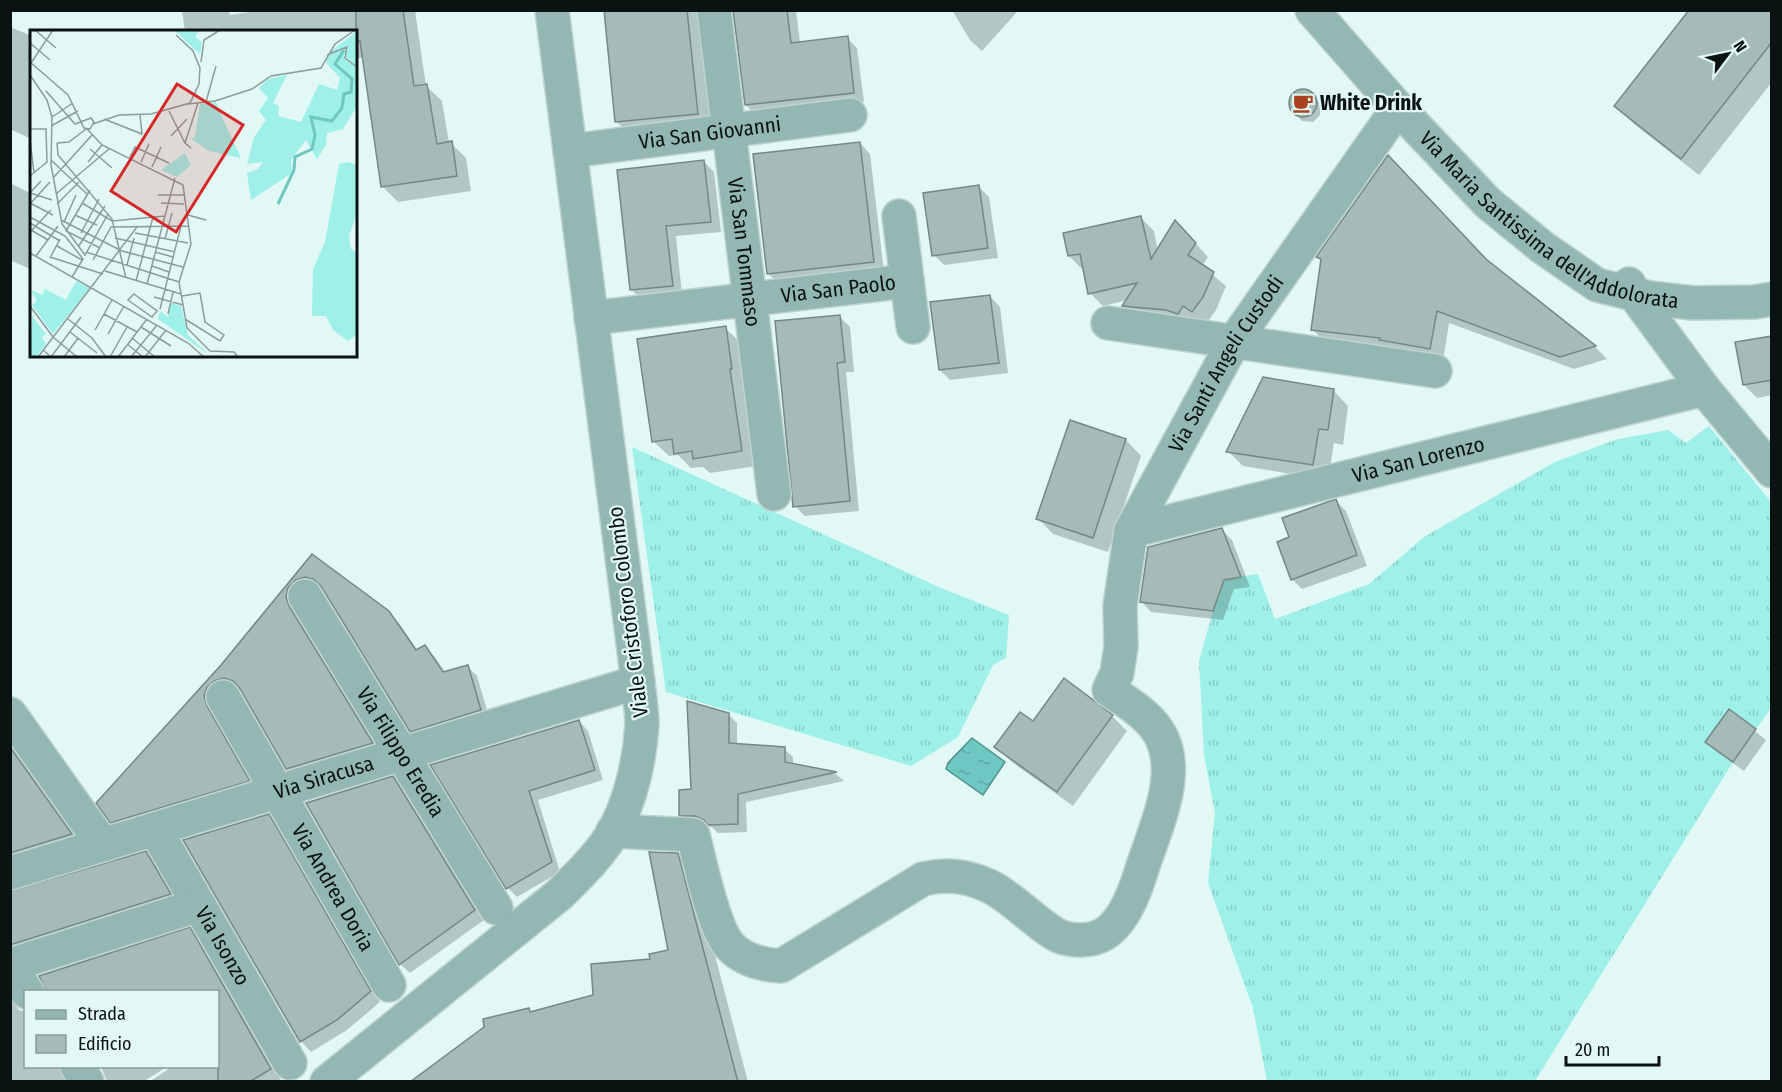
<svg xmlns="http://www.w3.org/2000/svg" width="1782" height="1092" font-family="'Fira Sans Condensed',sans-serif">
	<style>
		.grass { fill: url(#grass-tufts) }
		.water { fill: url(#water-ripples); stroke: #50918c; stroke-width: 1.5 }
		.shadow { fill: #0003 }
		.building { fill: #a5bbb8; stroke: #748886; stroke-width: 1.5 }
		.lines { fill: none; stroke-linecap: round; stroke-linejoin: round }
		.minor-casing { stroke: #bfd3d1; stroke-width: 36 }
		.minor { stroke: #93b7b3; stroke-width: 33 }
		.labels { text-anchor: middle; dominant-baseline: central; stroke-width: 4.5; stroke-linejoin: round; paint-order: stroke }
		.poi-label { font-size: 21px; font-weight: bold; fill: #0b1212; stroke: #e1f8f5; text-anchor: start }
		.street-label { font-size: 21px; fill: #0b1212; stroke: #e1f8f5 }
		.inset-river { fill: none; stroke: #6ec7c0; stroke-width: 3 }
		.inset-road { fill: none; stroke: #8b9c9a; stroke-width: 1.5 }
		.view { fill: #d62828; fill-opacity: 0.15; stroke: #d62828; stroke-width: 3 }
		.inset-edge { fill: none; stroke: #0b1212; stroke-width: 3 }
	</style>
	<defs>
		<pattern id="grass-tufts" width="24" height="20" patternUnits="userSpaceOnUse" patternTransform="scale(1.5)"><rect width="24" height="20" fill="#9ef0e9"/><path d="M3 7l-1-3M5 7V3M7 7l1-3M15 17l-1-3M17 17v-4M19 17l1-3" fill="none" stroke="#87cdc7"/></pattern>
		<pattern id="water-ripples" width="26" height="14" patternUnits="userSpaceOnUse" patternTransform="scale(1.5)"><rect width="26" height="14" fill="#6ec7c0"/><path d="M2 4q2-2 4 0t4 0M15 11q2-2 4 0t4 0" fill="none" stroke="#5eaaa4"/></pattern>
	</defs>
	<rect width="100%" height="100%" fill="#e1f8f5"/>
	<g class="grass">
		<path d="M1709,426L1771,502V708L1733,762L1535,1081H1267L1253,1008L1208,883L1215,813L1204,755L1199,661L1213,611L1225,579L1258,574L1275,619L1369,584L1424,537L1555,462L1618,439L1668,430L1686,443Z"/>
		<path d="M632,447L941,588L1009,615L1006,658L993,665L958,737L911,766L666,692Z"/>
	</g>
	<path class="water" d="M972,738L1005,762L983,795L946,769L948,763Z"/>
	<g class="shadow">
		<path d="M182,10H229L230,15L261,10H415L426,86L442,101L449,143H451L466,158L471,191L398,202L382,186L364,57L356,59V32H185Z"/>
		<path d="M605,10H699L713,129L632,137L617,122Z"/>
		<path d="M734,10H796L800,43L847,38L857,48L864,102L756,115L746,105Z"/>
		<path d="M952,10H1019L982,51L970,40Z"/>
		<path d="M1772,10V82L1699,175L1634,124L1616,106Z"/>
		<path d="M10,27L32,36V132L29,138L10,129Z"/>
		<path d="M1298,90L1309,91L1321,105L1320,115L1313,122L1302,121L1290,108L1291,97Z"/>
		<path d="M860,143L870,154L884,272L778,284L768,273Z"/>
		<path d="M704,162L714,172L721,232L676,236L682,295L642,300L631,289L618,171Z"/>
		<path d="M10,183L32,194V270L10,260Z"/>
		<path d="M979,187L989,197L998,258L944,265L934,255Z"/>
		<path d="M1141,218L1154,231L1158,251L1188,235L1208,257L1202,266L1226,286L1216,310L1206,324L1196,318L1191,326L1137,319L1124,306L1128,300L1103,306L1090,293L1084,268L1082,269L1069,256Z"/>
		<path d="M1318,257L1488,263L1595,347L1607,359L1574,369L1449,323L1443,361L1326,343L1313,330L1322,261Z"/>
		<path d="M990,296L1000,307L1008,373L950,380L940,370Z"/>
		<path d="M840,317L850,327L854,372H846L859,511L805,516L795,506Z"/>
		<path d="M725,328L741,343L757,466L710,473L703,467L691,468L678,455L669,456L653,441Z"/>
		<path d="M1772,337V395L1757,398L1744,385L1737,343Z"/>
		<path d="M1333,390L1348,406L1343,445L1334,443L1328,480L1243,466L1228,451Z"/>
		<path d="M1071,422L1126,440L1141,456L1108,552L1053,534L1038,518Z"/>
		<path d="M1336,501L1346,511L1367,566L1302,589L1292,579Z"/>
		<path d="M1221,529L1232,540L1250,587L1234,589L1223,620L1151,612L1141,601Z"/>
		<path d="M312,556L388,612L399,623L418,651L425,647L435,657L445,672L467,666L477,676L490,720L421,741L411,731L324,589L316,587L296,608L299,617L382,753L298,779L288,768L242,690L233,688L258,791L122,832L111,822L222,666Z"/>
		<path d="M1730,711L1766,740L1744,771L1717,752L1707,741Z"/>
		<path d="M728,714L737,723V745L784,749L793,757V765L836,774L844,781L746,802L747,832L718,833L713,828L705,824H689L680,815Z"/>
		<path d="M1112,716L1127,731L1073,806L1012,762L996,747L1033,724Z"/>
		<path d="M579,721L588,731L603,780L538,800L560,872L517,897L508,888L433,766Z"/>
		<path d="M10,745L82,845L10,868Z"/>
		<path d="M393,778L403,788L484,920L410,973L400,964Z"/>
		<path d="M268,816L279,826L380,1002L347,1030L311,1052L301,1041Z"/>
		<path d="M146,853L157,864L180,905L10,960V892Z"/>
		<path d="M678,855L693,870L748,1082H413L529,1010L532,1013L595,996L670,951Z"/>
		<path d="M190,929L201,940L281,1080L149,1082L173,1066H218V992Z"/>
		<path d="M10,998L19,1010L26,1012V1066H72L69,1082H10Z"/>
		<path d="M101,1066H168L143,1082H107Z"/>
	</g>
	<g class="building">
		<path d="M356,10H403L414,86L427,84L437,144L452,141L457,176L381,187L360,41L356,42Z"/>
		<path d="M604,10H687L698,114L615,122Z"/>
		<path d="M733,10H787L791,43L848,36L854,93L745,105Z"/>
		<path d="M1689,10H1772V42L1681,159L1614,106Z"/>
		<circle cx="1303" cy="103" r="14"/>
		<path d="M860,142L874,262L767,274L753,154Z"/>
		<path d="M1388,155L1486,259L1596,346L1560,357L1437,311L1430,349L1379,340L1380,338L1311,330L1321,259L1316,257Z"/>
		<path d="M704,160L711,222L666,226L673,286L630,290L617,170Z"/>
		<path d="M979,185L988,248L932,256L923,193Z"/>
		<path d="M1141,216L1151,259L1175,220L1196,243L1188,255L1214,272L1203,297L1192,312L1183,306L1178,314L1166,310L1122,306L1137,283L1088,294L1080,254L1068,256L1063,233Z"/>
		<path d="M990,295L999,363L939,370L930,302Z"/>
		<path d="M840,315L845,362L837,363L850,501L793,507L775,321Z"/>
		<path d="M726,326L732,369H730L742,451L693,459L692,451L674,454L672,439L652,442L637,339Z"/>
		<path d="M1772,336V380L1743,385L1735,342Z"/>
		<path d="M1263,377L1334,389L1328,430L1319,429L1313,465L1226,452Z"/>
		<path d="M1070,420L1126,439L1093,538L1036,519Z"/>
		<path d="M1336,499L1357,555L1291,580L1277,542L1289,537L1282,518Z"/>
		<path d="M1222,528L1241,577L1224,580L1213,611L1140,602L1148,547Z"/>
		<path d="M312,554L389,611L416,650L425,645L443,672L468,665L481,710L410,732L321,586L313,579L305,577L296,580L288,588L286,597L289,606L373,743L286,769L239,687L233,681L224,678L214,681L207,688L204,696L207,706L250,781L110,823L96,803L221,665Z"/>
		<path d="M1064,678L1113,715L1057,792L994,747L1020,712L1033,721Z"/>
		<path d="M687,701L729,713V743L785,747V762L837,772L738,794V824L708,825L704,820L695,816H679V790L691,789Z"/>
		<path d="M1729,709L1756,729L1733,762L1705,742Z"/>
		<path d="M579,720L595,770L529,791L552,862L506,889L430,765Z"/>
		<path d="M10,747L72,834L10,853Z"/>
		<path d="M393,776L475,910L399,965L306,803Z"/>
		<path d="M269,814L371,991L337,1020L300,1042L183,840Z"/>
		<path d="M146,851L171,894L10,945V891Z"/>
		<path d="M649,852L678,853L738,1082H410L484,1027L483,1019L529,1008L530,1012L593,995L591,964L650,959L649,954L668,950Z"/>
		<path d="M190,927L271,1069L249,1082H218V992H46L39,976Z"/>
	</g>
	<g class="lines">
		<g class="minor-casing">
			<g id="minor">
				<path id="s1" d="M714,10L774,494"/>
				<path id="s2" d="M1312,10L1398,108L1488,203L1542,247L1597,285L1650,298L1693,303L1754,302L1772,299"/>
				<path id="s3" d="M570,151L850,115"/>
				<path d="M899,216L913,327"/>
				<path d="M1629,284L1634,294L1704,389L1772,471"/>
				<path id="s4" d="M591,318L907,281"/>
				<path d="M1108,323L1435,371"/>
				<path id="s5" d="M1131,531L1704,389"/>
				<path id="s6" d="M305,596L496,908"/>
				<path id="s7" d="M223,697L389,985"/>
				<path d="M10,714L103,845"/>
				<path id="s8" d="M155,829L290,1063"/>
				<path id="s9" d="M613,831L693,835C700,861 713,928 730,946C743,960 763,965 781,966L923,879C946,873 968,876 989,886C1013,898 1032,920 1055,934C1063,939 1073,940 1081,940C1085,939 1091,940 1095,938C1121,931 1135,892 1142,869C1151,841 1166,807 1168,778C1172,730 1145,714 1109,690L1117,673L1121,646L1120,606L1131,531L1233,343L1398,108"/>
				<path id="s10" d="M10,873L638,682"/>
				<path d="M10,965L199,905"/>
				<path d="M10,967L27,992"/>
				<path d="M77,1066L87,1082"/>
				<path d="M327,1082L560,894C579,875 600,855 614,831C631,800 640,759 642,724C642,710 639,695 638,682L552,10"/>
			</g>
		</g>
		<use href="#minor" class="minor"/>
	</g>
	<defs>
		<g id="cafe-bare" transform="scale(1.62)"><path d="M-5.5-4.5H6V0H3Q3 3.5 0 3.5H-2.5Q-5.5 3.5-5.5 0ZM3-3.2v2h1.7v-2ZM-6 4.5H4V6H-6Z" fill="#a8411d" stroke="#e1f8f5" stroke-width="2.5" paint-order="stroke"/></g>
	</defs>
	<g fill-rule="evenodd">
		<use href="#cafe-bare" x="1303" y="103"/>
	</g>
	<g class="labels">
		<g class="poi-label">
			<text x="1320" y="103">White Drink</text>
		</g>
		<g class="street-label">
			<text stroke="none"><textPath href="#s3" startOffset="141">Via San Giovanni</textPath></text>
			<text stroke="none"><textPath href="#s2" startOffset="324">Via Maria Santissima dell'Addolorata</textPath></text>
			<text stroke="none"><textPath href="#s1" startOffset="244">Via San Tommaso</textPath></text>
			<text stroke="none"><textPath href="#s4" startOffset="249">Via San Paolo</textPath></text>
			<text stroke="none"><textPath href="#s9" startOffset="1260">Via Santi Angeli Custodi</textPath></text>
			<text stroke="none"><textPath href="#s5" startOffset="296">Via San Lorenzo</textPath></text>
			<text transform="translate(628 612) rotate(-97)">Viale Cristoforo Colombo</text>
			<text stroke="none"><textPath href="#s6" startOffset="183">Via Filippo Eredia</textPath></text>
			<text stroke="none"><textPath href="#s10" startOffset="328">Via Siracusa</textPath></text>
			<text stroke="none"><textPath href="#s7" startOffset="220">Via Andrea Doria</textPath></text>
			<text stroke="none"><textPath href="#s8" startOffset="135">Via Isonzo</textPath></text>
		</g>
	</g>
	<g transform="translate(30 30)">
		<rect width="327" height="327" fill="#e1f8f5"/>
		<path d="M144,0H169L165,7L172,12L170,24ZM327,1V36L315,26L319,17L299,23ZM317,17L314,26L327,38V76L313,99L297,103L296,115L287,129L276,110L261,130L262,143L221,170L217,143L228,139L233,132L217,134L224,107L236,90L229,81L238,68L229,58L238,49L257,45L243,73L249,76L248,86L271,92L289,54L307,60L310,48L296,33L299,25ZM186,72L191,85L211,128L179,121L161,109L165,107L170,74ZM155,123L161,135L147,147L131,140ZM319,132L327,135V183L319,206L321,219L327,223V304L318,311L303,300L296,286H282L283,239L295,212L309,134ZM141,273L151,276L158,305L178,324L128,289L130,281L138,287Z" fill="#9ef0e9"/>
		<path d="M46,251L60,258L23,304L2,275L7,271L1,260L12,265L15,259L36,270Z" fill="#9ef0e9"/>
		<path d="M2,286L16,304L12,307L16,314L6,327H0Z" fill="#9ef0e9"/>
		<path class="inset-river" d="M248,174L264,140L265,127L282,119L285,105L281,87L302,91L312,78L314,64L321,62L322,49L305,34L314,20"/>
		<path class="inset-road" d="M5,0L26,18M0,13L20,30M297,25L317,17L315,28L327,37M0,32L38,65L54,98L60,99L64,92L61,88L53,91M171,32L174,10L190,0M1,33L23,0M0,45L17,70L22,87L21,135L32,194L55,225L78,184M16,61L45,94L53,91M176,72L186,36M158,74L185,71L222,59L241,46L291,38L305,14L325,0M139,81L155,113L161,118M22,87L43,73M74,89L112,104L110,85M63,94L89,85L121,84L160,73L169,54L170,38L163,21L146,5M21,96L48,81M0,99H16L17,132L0,146M57,99L72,115L153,155L161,214L149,252L157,298L180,321L204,322L208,327M141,106L157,89M0,110L4,143M27,113L28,125L82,189L96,248M27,113L39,112L56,99M155,113L168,73M60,119L82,138M100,127L105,117L139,133M21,130L57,164M58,132L72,115M111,132L119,114M122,137L131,117M24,147L63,104M11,151L0,163L22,170M60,160L36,201L70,218M26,164L80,118M128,165H154M0,173L23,185M52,173L82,191L135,186M131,173L154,174M0,174L20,152M27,174L49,152M45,185L67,195M158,185L176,190M0,187L35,206L53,229L42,247M31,190L88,219M34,192L46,165M0,193L30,211M1,200L18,210M0,202L21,180M51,203L69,169M105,203L158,213M85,208L145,222M135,209L142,183M27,216L52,230M48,217L75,176M88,220L153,237M56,222L149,252M125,222L143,227M0,223L158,313L174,327M6,226L28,196M20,227L73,244M20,228L30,209M63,230L81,197L159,196M97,235L104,208M122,236L139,242M75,241L151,264M106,251L123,187M117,254L145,148M104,264L127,281L122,287L98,270ZM152,266L170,263L175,292L194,305L190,311L155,289M124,267L153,275M0,276L23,307L47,327M130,279L151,196M74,284L107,302M138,284L143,262M38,289L62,308L76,327M111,297L141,316M65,300L82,270M40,302L67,323M78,304L94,276M102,308L125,327M97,314L113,327M13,320L21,327L51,287M8,327L107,197M34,327L48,308M80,327L97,297M88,327L117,289M101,327L127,295M115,327L136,300"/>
		<path class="view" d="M147,54L213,95L146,202L81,161Z"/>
		<rect width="327" height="327" class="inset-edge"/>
	</g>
	<rect width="1782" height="1092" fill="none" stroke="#0b1212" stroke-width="24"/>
	<rect x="24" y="990" width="195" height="78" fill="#e1f8f5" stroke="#8b9c9a" stroke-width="1.5"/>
	<rect x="36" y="1010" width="30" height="9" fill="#93b7b3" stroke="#8b9c9a" stroke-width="1.5"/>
	<text x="78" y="1020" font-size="18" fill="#0b1212">Strada</text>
	<rect x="36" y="1035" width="30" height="18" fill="#a5bbb8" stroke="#8b9c9a" stroke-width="1.5"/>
	<text x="78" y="1050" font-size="18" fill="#0b1212">Edificio</text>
	<g transform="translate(1728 54) rotate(58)" stroke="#e1f8f5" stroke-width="4.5" paint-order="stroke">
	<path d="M0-4.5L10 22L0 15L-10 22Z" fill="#0b1212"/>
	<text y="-9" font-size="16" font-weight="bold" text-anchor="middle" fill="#0b1212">N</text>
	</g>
	<path d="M1566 1056v9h93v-9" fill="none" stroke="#0b1212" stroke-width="3"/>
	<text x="1575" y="1056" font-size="18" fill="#0b1212" stroke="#e1f8f5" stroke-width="4.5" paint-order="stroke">20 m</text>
</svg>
